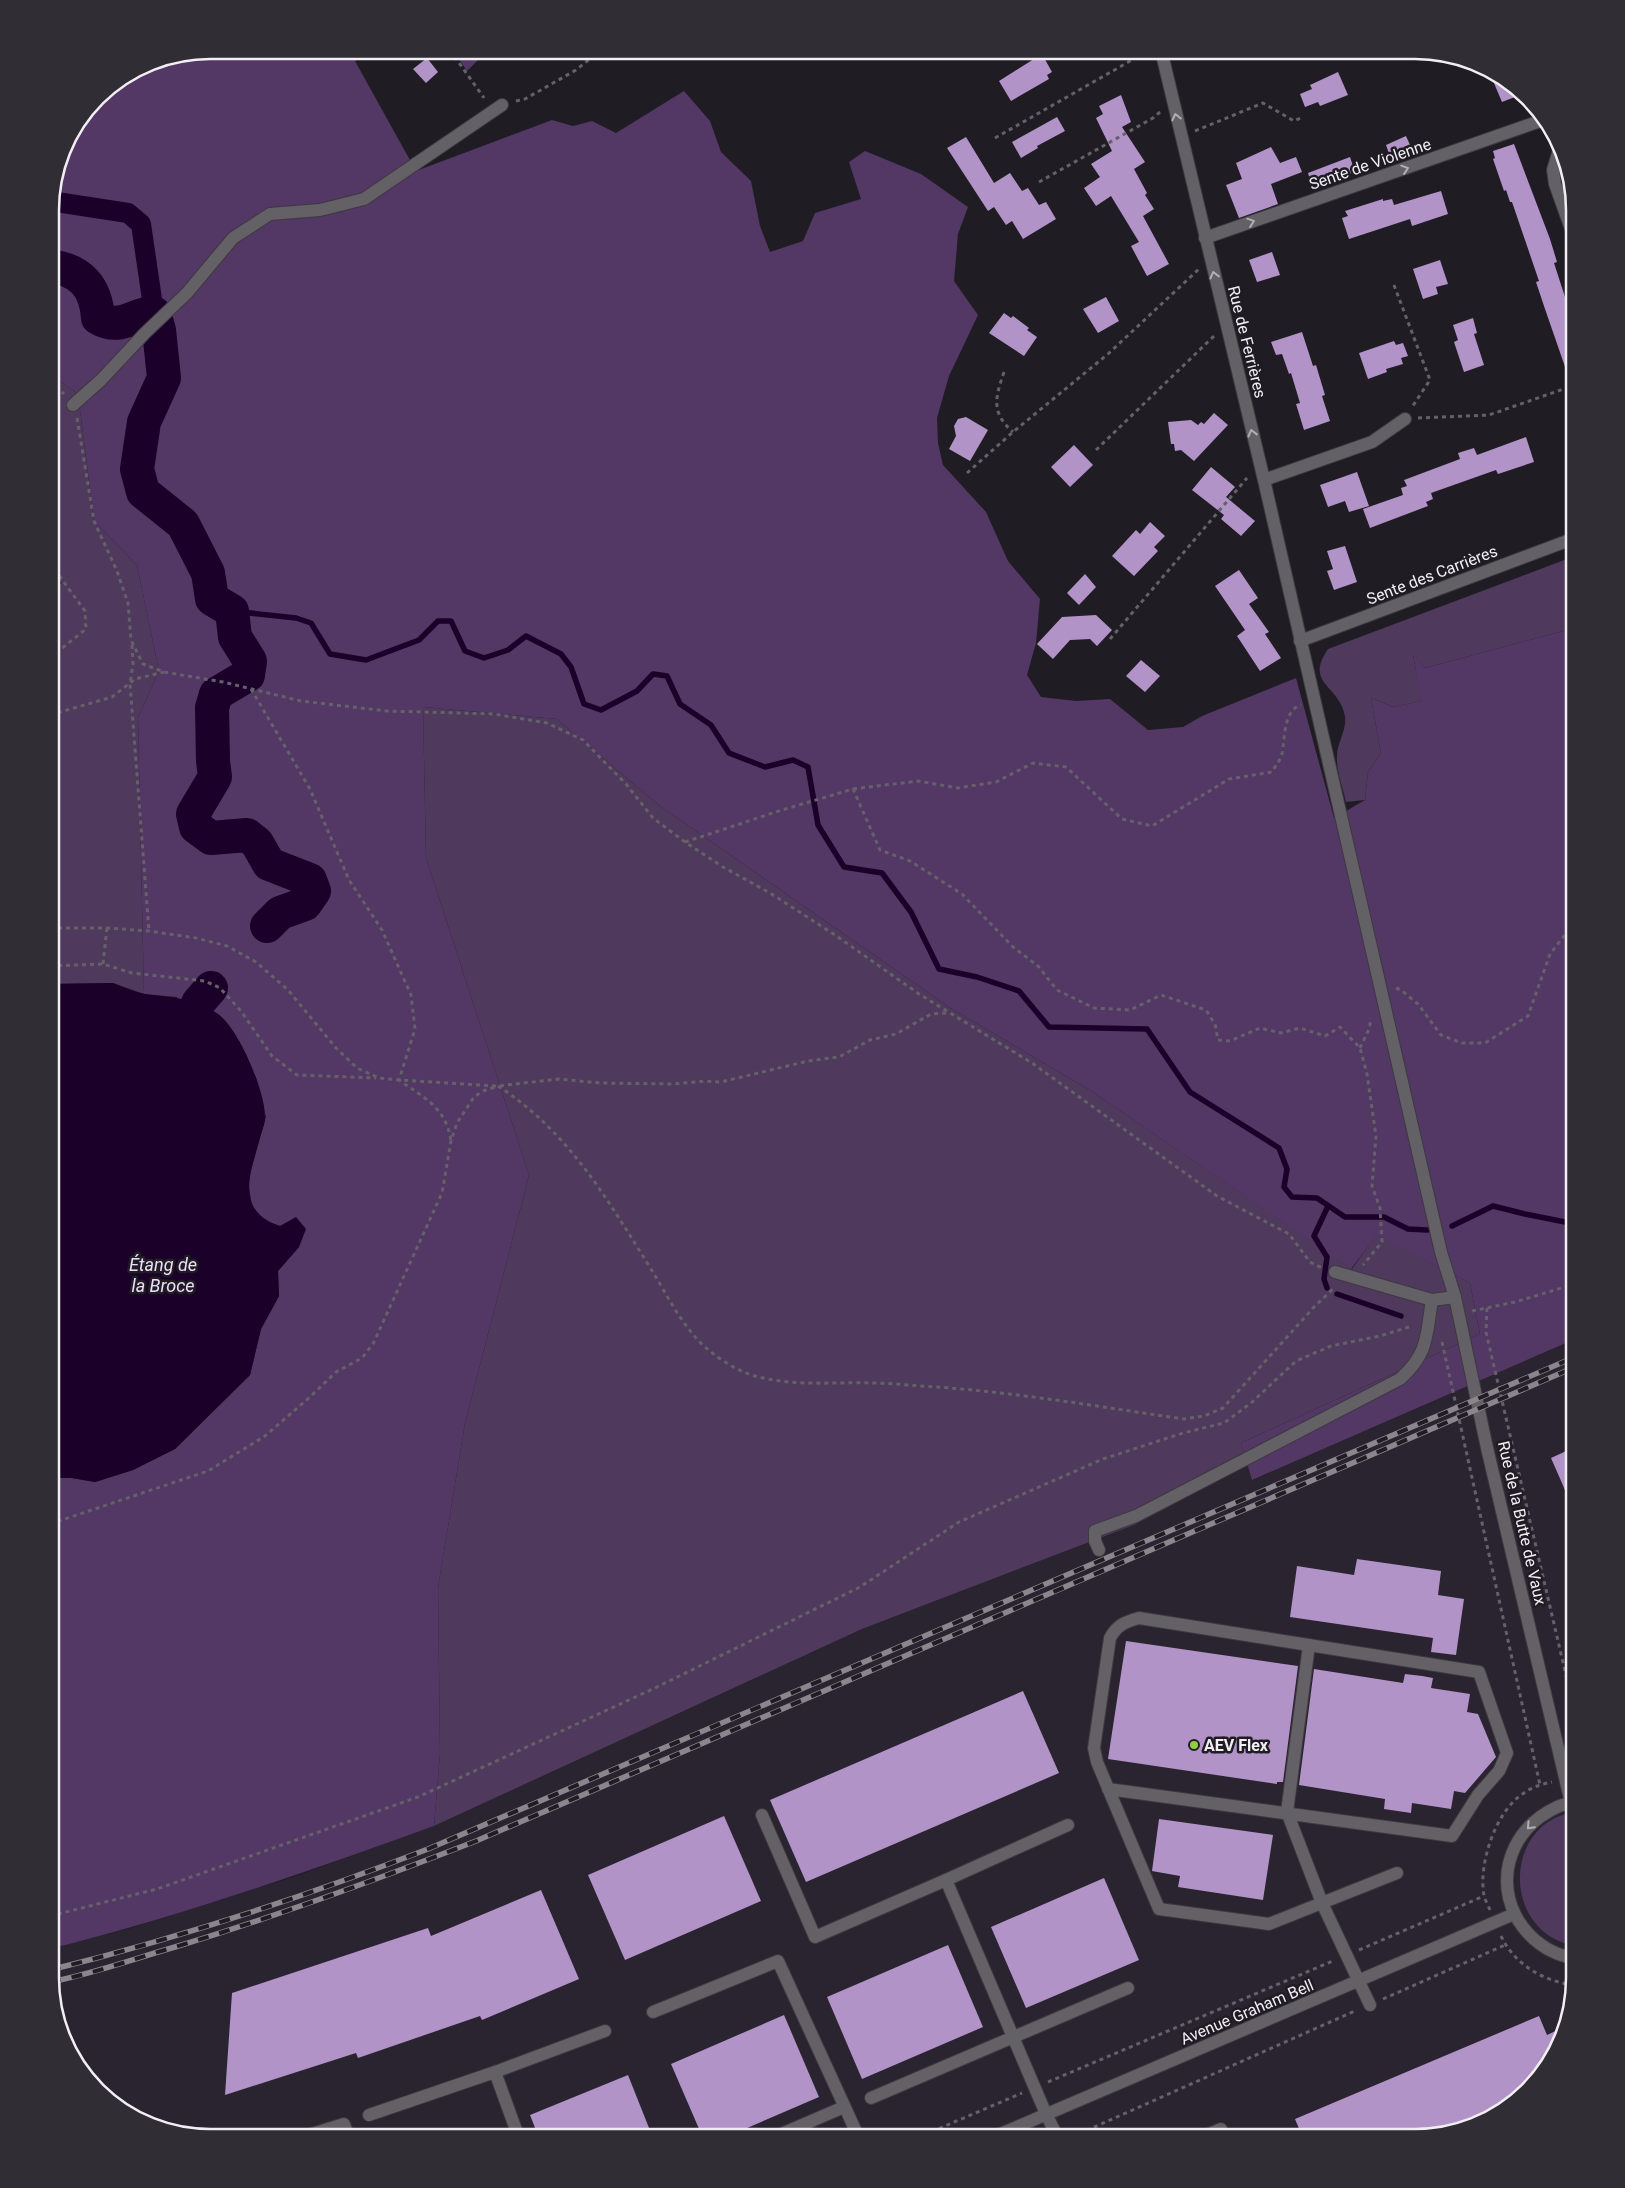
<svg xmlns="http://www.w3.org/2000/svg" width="1625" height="2188" font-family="Roboto,sans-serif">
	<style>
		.built { fill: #2a2330 }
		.green { fill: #4f395d }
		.forest { fill: #533765 }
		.water { fill: #1b0129 }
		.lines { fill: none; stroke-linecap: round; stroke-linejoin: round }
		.stream { stroke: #1b0129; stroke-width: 5.5 }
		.canal { stroke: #1b0129; stroke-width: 20 }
		.river { stroke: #1b0129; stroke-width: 34 }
		.building { fill: #b293c8 }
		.minor-casing { stroke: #3d3941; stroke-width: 14 }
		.path { stroke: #656169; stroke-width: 3; stroke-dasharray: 4 4; stroke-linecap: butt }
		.minor { stroke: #636165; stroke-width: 12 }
		.rail-casing { stroke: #89868d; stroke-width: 5.5 }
		.rail { stroke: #201c24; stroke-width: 4; stroke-dasharray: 11; stroke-linecap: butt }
		.oneway { stroke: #b1afb4 }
		.poi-dot { fill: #8ece43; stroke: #201c24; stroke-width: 2 }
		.labels { text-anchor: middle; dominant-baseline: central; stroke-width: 5; stroke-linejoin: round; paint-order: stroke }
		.street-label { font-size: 16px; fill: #f1eef4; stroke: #201c24 }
		.poi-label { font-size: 16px; font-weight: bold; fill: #f1eef4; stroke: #201c24; text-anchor: start }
		.water-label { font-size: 18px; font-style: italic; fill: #eeddfb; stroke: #201c24 }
		.rim { fill: none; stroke: #f1eef4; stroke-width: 2.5 }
	</style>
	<rect width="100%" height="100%" fill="#201c24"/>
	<path class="built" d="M1575,1339V1979L1554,2058L1504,2111L1457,2132L1416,2138H209L130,2117L77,2067L56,2020L50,1979V1949L131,1928L296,1876L434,1826L862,1629L1134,1525L1248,1464L1253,1480Z"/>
	<g class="green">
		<path d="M50,374L78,394L94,521L137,565L159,671L138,718L144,994L113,983L50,984V588L62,583L50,573Z"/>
		<path d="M1575,556V628L1425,668L1413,655L1422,701L1393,707L1371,698L1381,753L1368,772L1365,800L1346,802C1343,788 1336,770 1337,756C1337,741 1349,728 1344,712C1336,684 1305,683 1328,649Z"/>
		<path d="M423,707L557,719L660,806L949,1007L1093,1092L1352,1269L1377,1234L1470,1283L1480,1334L1241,1443L1248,1464L1134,1525L862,1629L434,1826L440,1753L438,1588L465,1423L529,1175L426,858Z"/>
		<path d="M1575,1812V1946C1501,1933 1502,1822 1575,1812Z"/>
	</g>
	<g class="forest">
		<path d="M210,50H375L355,61L416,171L552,120L573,126L592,121L616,133L684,91L710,121L721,152L751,181L760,226L770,252L803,241L815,213L861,199L849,162L865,151L921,174L968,207L958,234L954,281L978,315L949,376L937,418L938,443L943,465L986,512L1008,561L1040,599L1036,643L1027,675L1041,697L1076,701L1110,699L1148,730L1183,727L1202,716L1296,678L1334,818L1365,800L1368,772L1381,753L1371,698L1393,707L1421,701L1413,654L1425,668L1575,628V1339L1252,1480L1241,1443L1480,1334L1470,1283L1377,1235L1351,1269L1093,1092L949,1007L660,806L557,719L423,707L426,858L529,1175L465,1423L438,1588L440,1753L434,1826C307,1872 181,1916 50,1949V1478H72L95,1482L133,1470L175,1449L250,1375L261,1329L279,1296L278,1271L299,1247L280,1226L265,1221L252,1206L248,1181L266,1116L177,997L144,994L138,718L159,671L137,565L94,521L78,394L50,374V199L67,139L104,90L149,62Z"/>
		<path d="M453,50H488L467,71Z"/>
	</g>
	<path class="water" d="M113,983C123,987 134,992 145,994C171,998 195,997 218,1014C239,1029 264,1089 265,1115C266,1121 263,1128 261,1134C252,1170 232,1210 280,1226L296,1217L306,1229L299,1247L278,1271L279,1296L261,1329L250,1375L175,1449L133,1470L95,1482L72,1478H50V984Z"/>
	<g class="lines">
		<g class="stream">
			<path d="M232,611L296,618L311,623L330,654L366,660L419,640L438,621H451L465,651L484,658L508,650L526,636L561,654L571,667L584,704L601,710L637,691L653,674L667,676L680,704L711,725L729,753L765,767L793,760L808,767L818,825L844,867L882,873L911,912L939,969L977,977L1019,991L1049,1027L1147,1029L1190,1092L1279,1148L1287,1169L1284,1187L1292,1197L1317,1198L1345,1217H1384L1408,1229L1427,1230"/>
			<path d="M1452,1226L1493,1206L1525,1214L1575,1224"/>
			<path d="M1327,1288L1324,1279L1327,1257L1314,1236L1328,1206"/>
			<path d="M1337,1294L1401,1316"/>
		</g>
		<path class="canal" d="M50,201L128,213L141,224L154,313"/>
		<g class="river">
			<path d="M50,266C81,270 96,287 98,318C121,331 132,314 154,313L159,330L164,378L144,422L137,469L143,492L183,524L208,573L212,599L232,611L235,637L250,661L248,675L216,694L212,708L213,761L215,777L193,814L196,827L211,838L247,835L257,843L269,864L310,880L314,891L305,904L280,913L267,926"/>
			<path d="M198,1003L211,988"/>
		</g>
	</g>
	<g class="building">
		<path d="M1042,54L1052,72L1047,75L1049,79L1011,101L999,81Z"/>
		<path d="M427,58L438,72L426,83L413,69Z"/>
		<path d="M1488,69L1495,71L1520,95L1502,102Z"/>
		<path d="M1338,72L1348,95L1320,106L1318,102L1305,107L1300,94L1312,89L1310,85Z"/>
		<path d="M1121,95L1131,122L1122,127L1145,162L1134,169L1147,193L1145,195L1154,209L1143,216L1169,264L1147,276L1131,246L1139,242L1111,196L1096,206L1084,188L1100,177L1091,164L1112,151L1096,118L1103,114L1099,106Z"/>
		<path d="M1057,117L1065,131L1037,146L1038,148L1021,158L1012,142Z"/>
		<path d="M1406,136L1414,154L1392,162L1386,145Z"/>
		<path d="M966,137L994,183L1010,173L1022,191L1028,188L1039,205L1046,202L1056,219L1023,239L1012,221L1006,225L994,207L988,211L947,148Z"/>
		<path d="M1514,144L1550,239L1557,262L1554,263L1575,328V386L1572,387L1545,309L1536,282L1539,281L1512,202H1510L1506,190L1504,191L1493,159L1495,158L1493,151Z"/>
		<path d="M1271,147L1280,163L1296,157L1302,172L1271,184L1278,204L1239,218L1226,185L1242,179L1236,163Z"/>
		<path d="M1350,157L1355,172L1333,179L1334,182L1313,190L1308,173Z"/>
		<path d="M1441,191L1448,214L1412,226L1410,219L1349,239L1342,218L1348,216L1345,211L1383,199V201L1392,199L1394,205Z"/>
		<path d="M1272,252L1280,275L1257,282L1249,260Z"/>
		<path d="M1440,260L1448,284L1436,287L1438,294L1423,299L1413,269Z"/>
		<path d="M1106,297L1119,321L1098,333L1083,309Z"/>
		<path d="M1004,313L1011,318L1013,316L1029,328L1027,330L1037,337L1024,356L989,333Z"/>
		<path d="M1473,318L1477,333L1474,334L1484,365L1464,372L1454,342L1458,340L1453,325Z"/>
		<path d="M1302,332L1313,366L1316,365L1325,395L1322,396L1330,421L1304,430L1296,404L1300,403L1291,373L1289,374L1282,354L1276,355L1271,342Z"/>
		<path d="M1394,341L1396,345L1403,343L1408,356L1401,358L1403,364L1386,369L1387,372L1368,379L1359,353Z"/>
		<path d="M1214,413L1228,425L1194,461L1181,450L1175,451L1174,444H1171L1168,422L1191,420L1198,425L1201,422L1204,424Z"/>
		<path d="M966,417L988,430L970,461L949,449L956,436L954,426L958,419Z"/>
		<path d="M1526,437L1534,462L1498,474L1496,470L1431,493L1433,499L1426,502L1428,506L1370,528L1363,509L1403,495L1401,488L1407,486L1404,480L1460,459L1458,453L1474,448L1477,455Z"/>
		<path d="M1074,445L1093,465L1070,487L1051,467Z"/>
		<path d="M1211,467L1235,487L1226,497L1255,521L1241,536L1221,519L1224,515L1192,490Z"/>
		<path d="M1357,472L1369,506L1349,512L1345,501L1328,507L1320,485Z"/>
		<path d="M1150,522L1165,536L1154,547L1158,551L1134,576L1112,556L1136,530L1140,534Z"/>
		<path d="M1345,546L1357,582L1334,590L1327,571L1333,569L1327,551Z"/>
		<path d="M1239,570L1258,598L1249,604L1269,632L1265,634L1281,658L1260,671L1237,636L1245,630L1215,586Z"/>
		<path d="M1085,574L1096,587L1079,605L1067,593Z"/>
		<path d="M1096,615L1112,630L1097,646L1090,639L1070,640L1053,659L1037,644L1062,617Z"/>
		<path d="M1141,660L1160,676L1145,692L1126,676Z"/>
		<path d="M1575,1447V1513L1551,1458Z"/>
		<path d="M1357,1559L1441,1571L1438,1595L1464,1599L1456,1655L1431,1652L1433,1638L1290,1617L1297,1566L1354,1575Z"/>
		<path d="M1126,1641L1298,1666L1283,1782H1277V1784L1108,1759Z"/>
		<path d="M1314,1669L1403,1683L1405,1674L1422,1676L1433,1678L1431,1688L1470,1694L1467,1712L1478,1714L1496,1757L1465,1793L1454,1791L1451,1809L1412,1803L1411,1813L1384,1809L1385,1799L1299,1785Z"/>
		<path d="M1023,1691L1059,1773L806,1882L770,1800Z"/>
		<path d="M724,1816L761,1901L625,1960L588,1875Z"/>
		<path d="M1159,1819L1273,1835L1263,1900L1178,1887L1180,1876L1152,1871Z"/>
		<path d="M1104,1878L1139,1960L1026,2008L991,1927Z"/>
		<path d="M541,1890L579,1979L482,2020L480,2016L358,2058L356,2053L225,2095L232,1993L428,1928L431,1936Z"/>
		<path d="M948,1945L983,2027L862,2079L827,1997Z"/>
		<path d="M784,2015L819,2097L724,2138H703L671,2064Z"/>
		<path d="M1539,2016L1547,2035L1562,2028L1554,2058L1504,2111L1457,2132L1416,2138H1303L1295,2119Z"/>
		<path d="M628,2075L653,2138H539L530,2115Z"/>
	</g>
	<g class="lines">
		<g class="minor-casing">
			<g id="minor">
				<path d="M1161,50L1264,480L1441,1252L1455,1297L1487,1448L1571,1803"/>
				<path d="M1560,147L1553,170L1555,184L1575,240"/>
				<path d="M1205,238L1546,119"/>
				<path d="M73,405L101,380L145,333L187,293L233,238L270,214L320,210L364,199L502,105"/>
				<path d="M1264,480L1372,442L1405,419"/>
				<path d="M1300,641L1575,538"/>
				<path d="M1335,1272L1432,1300L1455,1297"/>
				<path d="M1099,1550L1095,1541V1531L1136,1516L1400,1379C1429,1353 1426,1336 1432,1300"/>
				<path d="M1309,1645L1287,1812L1322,1903L1370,2005"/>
				<path d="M1108,1789L1452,1836L1478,1795L1499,1771L1507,1753L1479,1672L1139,1618C1125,1622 1117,1625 1110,1638L1094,1748L1097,1762L1159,1909L1269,1924L1397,1873"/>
				<path d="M762,1815L815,1937L946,1880L1046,2114L1058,2138"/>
				<path d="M946,1880L1068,1825"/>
				<path d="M1575,1958C1563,1957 1549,1951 1540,1944C1496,1911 1496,1850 1540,1817C1550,1810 1563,1803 1575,1802"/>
				<path d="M653,2012L778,1961L859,2138"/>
				<path d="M871,2098L1128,1988"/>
				<path d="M369,2115L495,2072"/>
				<path d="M299,2138L344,2124L349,2138"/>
				<path d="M519,2138L495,2072L605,2031"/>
				<path d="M772,2138L844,2107"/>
				<path d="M991,2138L1514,1914"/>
				<path d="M1200,2138L1221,2129"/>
			</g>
		</g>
		<g class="path">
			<path d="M450,50L484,98"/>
			<path d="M516,101L525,99L576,70L601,50"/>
			<path d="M1195,131L1263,103L1294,121L1303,117"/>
			<path d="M995,138L1146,52"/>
			<path d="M1039,182L1153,118L1160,112"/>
			<path d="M1394,285L1430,380L1412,407"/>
			<path d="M1004,372C995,398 991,413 1013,432"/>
			<path d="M50,381L64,394"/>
			<path d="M77,418L94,521L117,571L128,603L131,640L143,664L164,672L223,682L301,701L387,711L494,714L547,723L583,740L626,784L653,818L685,842L723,867L770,893L835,935L919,994L1032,1063L1217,1196L1289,1234L1310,1262L1322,1268"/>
			<path d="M1418,418L1489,415L1575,385"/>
			<path d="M1096,450L1214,336"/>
			<path d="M967,473L1013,432L1108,354L1199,269"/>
			<path d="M1110,639L1247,478"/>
			<path d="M132,645L133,664L130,684L149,931"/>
			<path d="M50,658L86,629L85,611L50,563"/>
			<path d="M251,689L310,789L349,880L382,930L411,995L415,1029L399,1080C424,1098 446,1107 451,1141"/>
			<path d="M50,715L112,697L135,679L164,672"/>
			<path d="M853,789L918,781L958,788L996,782L1033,763L1066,767L1122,819L1152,826L1229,779L1272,772C1275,766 1280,761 1282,754C1285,740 1283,710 1301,705"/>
			<path d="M685,842L782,810L853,789L880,850L910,861L962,894L1013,947L1038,966L1057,990L1094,1008L1130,1010L1161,995L1206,1010L1215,1024L1218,1040L1230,1041L1260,1028L1281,1033L1300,1028L1325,1036L1340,1027L1360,1048L1367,1074L1376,1136L1372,1186L1380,1208L1382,1242L1363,1265"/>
			<path d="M50,928H107L149,931L196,938L227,946L256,962L288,990L336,1048L357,1068L379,1078L399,1080L498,1086L559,1079L600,1083L673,1084L705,1081L721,1082L808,1061L839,1057L870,1040L896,1034L931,1014L947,1013"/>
			<path d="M103,964L107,928"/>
			<path d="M50,966L103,964L132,973L205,981L220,988L241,1011L272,1056L297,1075L376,1078"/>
			<path d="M1396,988L1401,990L1418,1004L1441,1035L1462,1043H1485L1528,1016L1550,954L1575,922"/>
			<path d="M1360,1048L1370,1027V1018"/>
			<path d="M1487,1308L1486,1332L1575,1714"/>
			<path d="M1472,1311L1515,1302L1575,1284"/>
			<path d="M1442,1342L1540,1785"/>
			<path d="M50,1524L208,1471L265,1436L311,1396L336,1372L362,1358L373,1344L442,1193L451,1141L457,1123L474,1097L483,1091L498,1086C569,1132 607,1199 651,1269C667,1295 682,1326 705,1347C721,1361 742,1374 763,1378C798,1386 835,1382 871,1383C893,1383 915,1386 937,1387C1020,1393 1101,1407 1184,1419L1204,1416L1223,1408L1315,1306L1335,1287"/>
			<path d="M1490,1910C1488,1905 1485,1900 1484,1895C1478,1864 1496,1810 1524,1793C1532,1787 1542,1784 1552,1782"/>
			<path d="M50,1916L157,1889L418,1797L655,1688L860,1587L959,1522L1103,1459L1183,1433L1224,1423L1251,1403L1296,1361L1331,1346L1380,1336L1412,1326"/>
			<path d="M1501,1936C1514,1964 1543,1981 1573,1985"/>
			<path d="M1359,1950L1484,1896"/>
			<path d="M1383,1999L1505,1945"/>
			<path d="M1048,2082L1335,1960"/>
			<path d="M1072,2137L1357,2010"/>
			<path d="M917,2138L1022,2093"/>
		</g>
		<use href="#minor" class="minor"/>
		<g class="rail-casing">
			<g id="rail">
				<path d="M50,1970C179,1938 304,1897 428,1849L1575,1357"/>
				<path d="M50,1982C93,1974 133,1959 175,1947C277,1916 376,1880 476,1841L1575,1367"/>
			</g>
		</g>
		<use href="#rail" class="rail"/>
	</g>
	<defs><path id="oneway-chevron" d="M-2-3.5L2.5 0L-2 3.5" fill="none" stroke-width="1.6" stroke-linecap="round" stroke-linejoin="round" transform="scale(1.25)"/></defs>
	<g class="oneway">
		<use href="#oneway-chevron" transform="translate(1176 117) rotate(-103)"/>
		<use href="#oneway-chevron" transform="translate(1405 169) rotate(-19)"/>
		<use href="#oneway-chevron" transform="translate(1251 222) rotate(-19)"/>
		<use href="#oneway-chevron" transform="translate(1214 275) rotate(-104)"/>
		<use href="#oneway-chevron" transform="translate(1252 433) rotate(-104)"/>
		<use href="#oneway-chevron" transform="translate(1530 1826) rotate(134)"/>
	</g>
	<circle class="poi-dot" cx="1194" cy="1745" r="5"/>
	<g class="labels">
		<g class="street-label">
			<text transform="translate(1370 164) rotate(-19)">Sente de Violenne</text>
			<text transform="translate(1247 342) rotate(76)">Rue de Ferrières</text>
			<text transform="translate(1432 575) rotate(-21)">Sente des Carrières</text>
			<text transform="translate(1522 1523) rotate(77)">Rue de la Butte de Vaux</text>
			<text transform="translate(1247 2012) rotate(-23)">Avenue Graham Bell</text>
		</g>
		<g class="poi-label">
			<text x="1204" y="1745">AEV Flex</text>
		</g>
		<g class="water-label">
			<text x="163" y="1264">Étang de<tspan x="163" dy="21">la Broce</tspan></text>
		</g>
	</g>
	<path d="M0 0H1625V2188H0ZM210 59H1415A151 151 0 0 1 1566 210V1978A151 151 0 0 1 1415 2129H210A151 151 0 0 1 59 1978V210A151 151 0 0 1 210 59Z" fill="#312d35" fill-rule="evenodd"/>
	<path class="rim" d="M210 59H1415A151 151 0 0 1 1566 210V1978A151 151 0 0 1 1415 2129H210A151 151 0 0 1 59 1978V210A151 151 0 0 1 210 59Z"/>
</svg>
